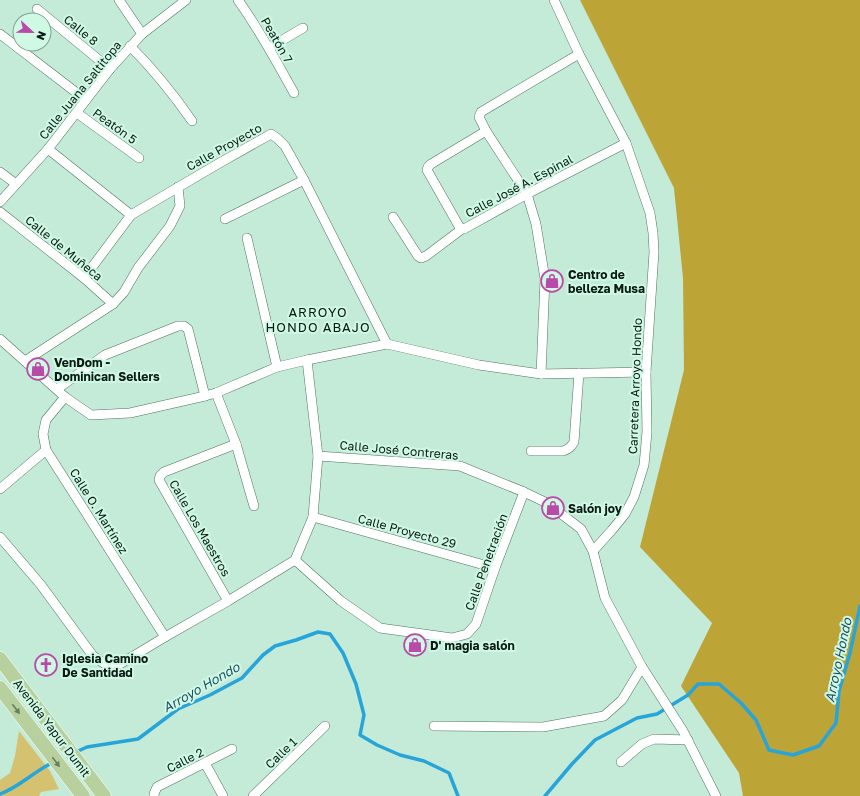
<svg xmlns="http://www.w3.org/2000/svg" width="860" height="796" font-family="'Golos Text',sans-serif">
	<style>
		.green { fill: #d5c271 }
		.forest { fill: #bda436 }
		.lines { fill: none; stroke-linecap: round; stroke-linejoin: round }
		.stream { stroke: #27a4d9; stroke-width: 3.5 }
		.minor-casing { stroke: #4f7463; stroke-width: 10 }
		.primary-casing { stroke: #fff; stroke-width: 15 }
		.minor { stroke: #fff; stroke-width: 9 }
		.primary { stroke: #b7d09e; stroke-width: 14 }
		.oneway { fill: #6a7e5f }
		.labels { text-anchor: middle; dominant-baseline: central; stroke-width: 4; stroke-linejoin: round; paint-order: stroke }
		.street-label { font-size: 12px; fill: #0b1a13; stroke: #d0f9e5 }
		.poi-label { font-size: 12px; font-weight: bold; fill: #0b1a13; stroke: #d0f9e5; text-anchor: start }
		.neighbourhood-label { font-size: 13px; letter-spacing: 1px; fill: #0b1a13; stroke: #d0f9e5 }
		.water-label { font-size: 13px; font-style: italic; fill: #1f4e65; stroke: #d0f9e5 }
	</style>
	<rect width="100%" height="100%" fill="#c3ebd7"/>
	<path class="green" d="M19,731L50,771L59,789L41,792L39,796H0V780L10,773L15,756Z"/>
	<path class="forest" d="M580,0H860V796H743L739,773L681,686L712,623L640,547L684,370L683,278L674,188Z"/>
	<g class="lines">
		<g class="stream">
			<path d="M76,752L87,747L138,739L178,709L210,695L242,678L263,655L275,646L296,640L318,632L330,634L343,653L356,684L364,715L360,735L377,745L400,755L424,761L449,773L458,796"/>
			<path d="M0,794C20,787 34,771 54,762"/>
			<path d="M545,796L572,764L595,740L614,730L637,718L657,714L688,695L698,684H719L741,703L756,720L769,750L793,755L819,746L836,723L839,691L850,653L860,606"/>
		</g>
		<g class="minor-casing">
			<g id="minor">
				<path d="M119,0L142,34"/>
				<path d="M238,0C259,29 276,61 294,93"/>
				<path d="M554,0L579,54L626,143L650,213L653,233L654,252L646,372L647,432L644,465L634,497L625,514L612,530L593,551"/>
				<path d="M37,9L110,69"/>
				<path d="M0,34L86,100"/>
				<path d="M130,46C153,69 174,95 192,121"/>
				<path d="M269,48L303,28"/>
				<path d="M77,113L139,158"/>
				<path d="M486,131L431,164L428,167L427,170L460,228L464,229L527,194L626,143"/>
				<path d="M48,149L131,215"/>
				<path d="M0,172L16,184"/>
				<path d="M0,202L48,149L86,100L110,69L142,34L186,0"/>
				<path d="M0,212L84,278L113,304"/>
				<path d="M393,217L418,256L421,258L426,256L462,229"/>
				<path d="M225,219L304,180"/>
				<path d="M247,238L277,367"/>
				<path d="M84,278L131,215L216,165L271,134L278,139L285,146L304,180L387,344"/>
				<path d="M0,339L65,397L91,415L130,413L205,396L216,393L277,367L307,360L387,344L479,365L541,374L646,372"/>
				<path d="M25,361L113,304L124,292L138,268L170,226L180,206L178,187"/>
				<path d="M541,374L545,279L536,224L527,194L486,131L479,117L481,112L579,54"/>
				<path d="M57,389L105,355L178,326H184L188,329L205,396"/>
				<path d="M216,393L236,444L254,506"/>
				<path d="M65,397L46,420L43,434L46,450L165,637"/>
				<path d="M531,451H563C569,449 571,447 574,442L579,373"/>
				<path d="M318,456L460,466L524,492L547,503L581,529L593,551L605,598L642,667L683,731L716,796"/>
				<path d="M0,489L46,450"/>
				<path d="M313,517L495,568"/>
				<path d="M0,537L41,585L93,656L105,664H120L165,637L228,601L295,560"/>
				<path d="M295,560L341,601L380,628L452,638L467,634L476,624L495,568L524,492"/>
				<path d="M295,560L313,517L318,456L307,360"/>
				<path d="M228,601L159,480L160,476L164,472L236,444"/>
				<path d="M434,726L543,727L604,716L622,700L642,667"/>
				<path d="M621,762L642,744L654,739L688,740"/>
				<path d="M205,763L223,796"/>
				<path d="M154,796V794L157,787L232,749"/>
				<path d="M253,796L325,726"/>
			</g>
		</g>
		<g class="primary-casing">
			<g id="primary">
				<path d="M0,659L104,796"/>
				<path d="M0,688L83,796"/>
			</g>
		</g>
		<use href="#minor" class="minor"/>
		<use href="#primary" class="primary"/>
	</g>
	<defs><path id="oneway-solid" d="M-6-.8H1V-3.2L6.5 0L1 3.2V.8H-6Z"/></defs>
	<g class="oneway">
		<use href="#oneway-solid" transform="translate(16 709) rotate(53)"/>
		<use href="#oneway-solid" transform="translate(56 762) rotate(53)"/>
	</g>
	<defs>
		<g id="shop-ring" transform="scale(1.15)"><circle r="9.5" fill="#d0f9e5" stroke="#ba4aa7" stroke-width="1.5"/><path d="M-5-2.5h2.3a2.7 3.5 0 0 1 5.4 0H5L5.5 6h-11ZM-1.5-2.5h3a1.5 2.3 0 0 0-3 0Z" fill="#ba4aa7"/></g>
		<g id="church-ring" transform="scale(1.15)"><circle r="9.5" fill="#d0f9e5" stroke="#ba4aa7" stroke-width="1.5"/><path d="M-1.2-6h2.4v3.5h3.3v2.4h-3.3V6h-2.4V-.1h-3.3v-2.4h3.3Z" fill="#ba4aa7"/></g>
	</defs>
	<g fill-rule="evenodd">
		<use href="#shop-ring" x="552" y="281"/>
		<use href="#shop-ring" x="38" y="369"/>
		<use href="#shop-ring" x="553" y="508"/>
		<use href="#shop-ring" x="415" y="645"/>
		<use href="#church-ring" x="46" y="665"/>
	</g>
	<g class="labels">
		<g class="street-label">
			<text transform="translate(81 30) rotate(39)">Calle 8</text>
			<text transform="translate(277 40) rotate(60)">Peatón 7</text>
			<text transform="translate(80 90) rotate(-51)">Calle Juana Saltitopa</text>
			<text transform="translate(115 126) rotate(36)">Peatón 5</text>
			<text transform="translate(224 147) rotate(-29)">Calle Proyecto</text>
			<text transform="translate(519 186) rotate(-28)">Calle José A. Espinal</text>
			<text transform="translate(64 248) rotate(39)">Calle de Muñeca</text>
			<text transform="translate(635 386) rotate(-88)">Carretera Arroyo Hondo</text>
			<text transform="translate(399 450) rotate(5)">Calle José Contreras</text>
			<text transform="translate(99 511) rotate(58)">Calle O. Martínez</text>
			<text transform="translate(200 528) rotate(60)">Calle Los Maestros</text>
			<text transform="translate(407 531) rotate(15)">Calle Proyecto 29</text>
			<text transform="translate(486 562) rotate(-70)">Calle Penetración</text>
			<text transform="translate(52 728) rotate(53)">Avenida Yapur Dumit</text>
			<text transform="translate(281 753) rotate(-44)">Calle 1</text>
			<text transform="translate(185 760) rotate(-27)">Calle 2</text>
		</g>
		<g class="poi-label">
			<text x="568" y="274">Centro de<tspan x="568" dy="14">belleza Musa</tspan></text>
			<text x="54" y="362">VenDom -<tspan x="54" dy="14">Dominican Sellers</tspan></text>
			<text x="568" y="508">Salón joy</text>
			<text x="430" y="645">D' magia salón</text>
			<text x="62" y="658">Iglesia Camino<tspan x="62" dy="14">De Santidad</tspan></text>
		</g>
		<g class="neighbourhood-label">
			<text x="318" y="312">ARROYO<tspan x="318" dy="15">HONDO ABAJO</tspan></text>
		</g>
		<g class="water-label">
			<text transform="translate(838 660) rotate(-78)">Arroyo Hondo</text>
			<text transform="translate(201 687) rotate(-30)">Arroyo Hondo</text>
		</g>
	</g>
	<g transform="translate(32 32) rotate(112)"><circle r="19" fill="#d0f9e5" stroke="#81a091"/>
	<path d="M0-3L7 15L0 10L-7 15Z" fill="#ba4aa7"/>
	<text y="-6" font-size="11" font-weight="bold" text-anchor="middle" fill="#0b1a13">N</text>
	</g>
</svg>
